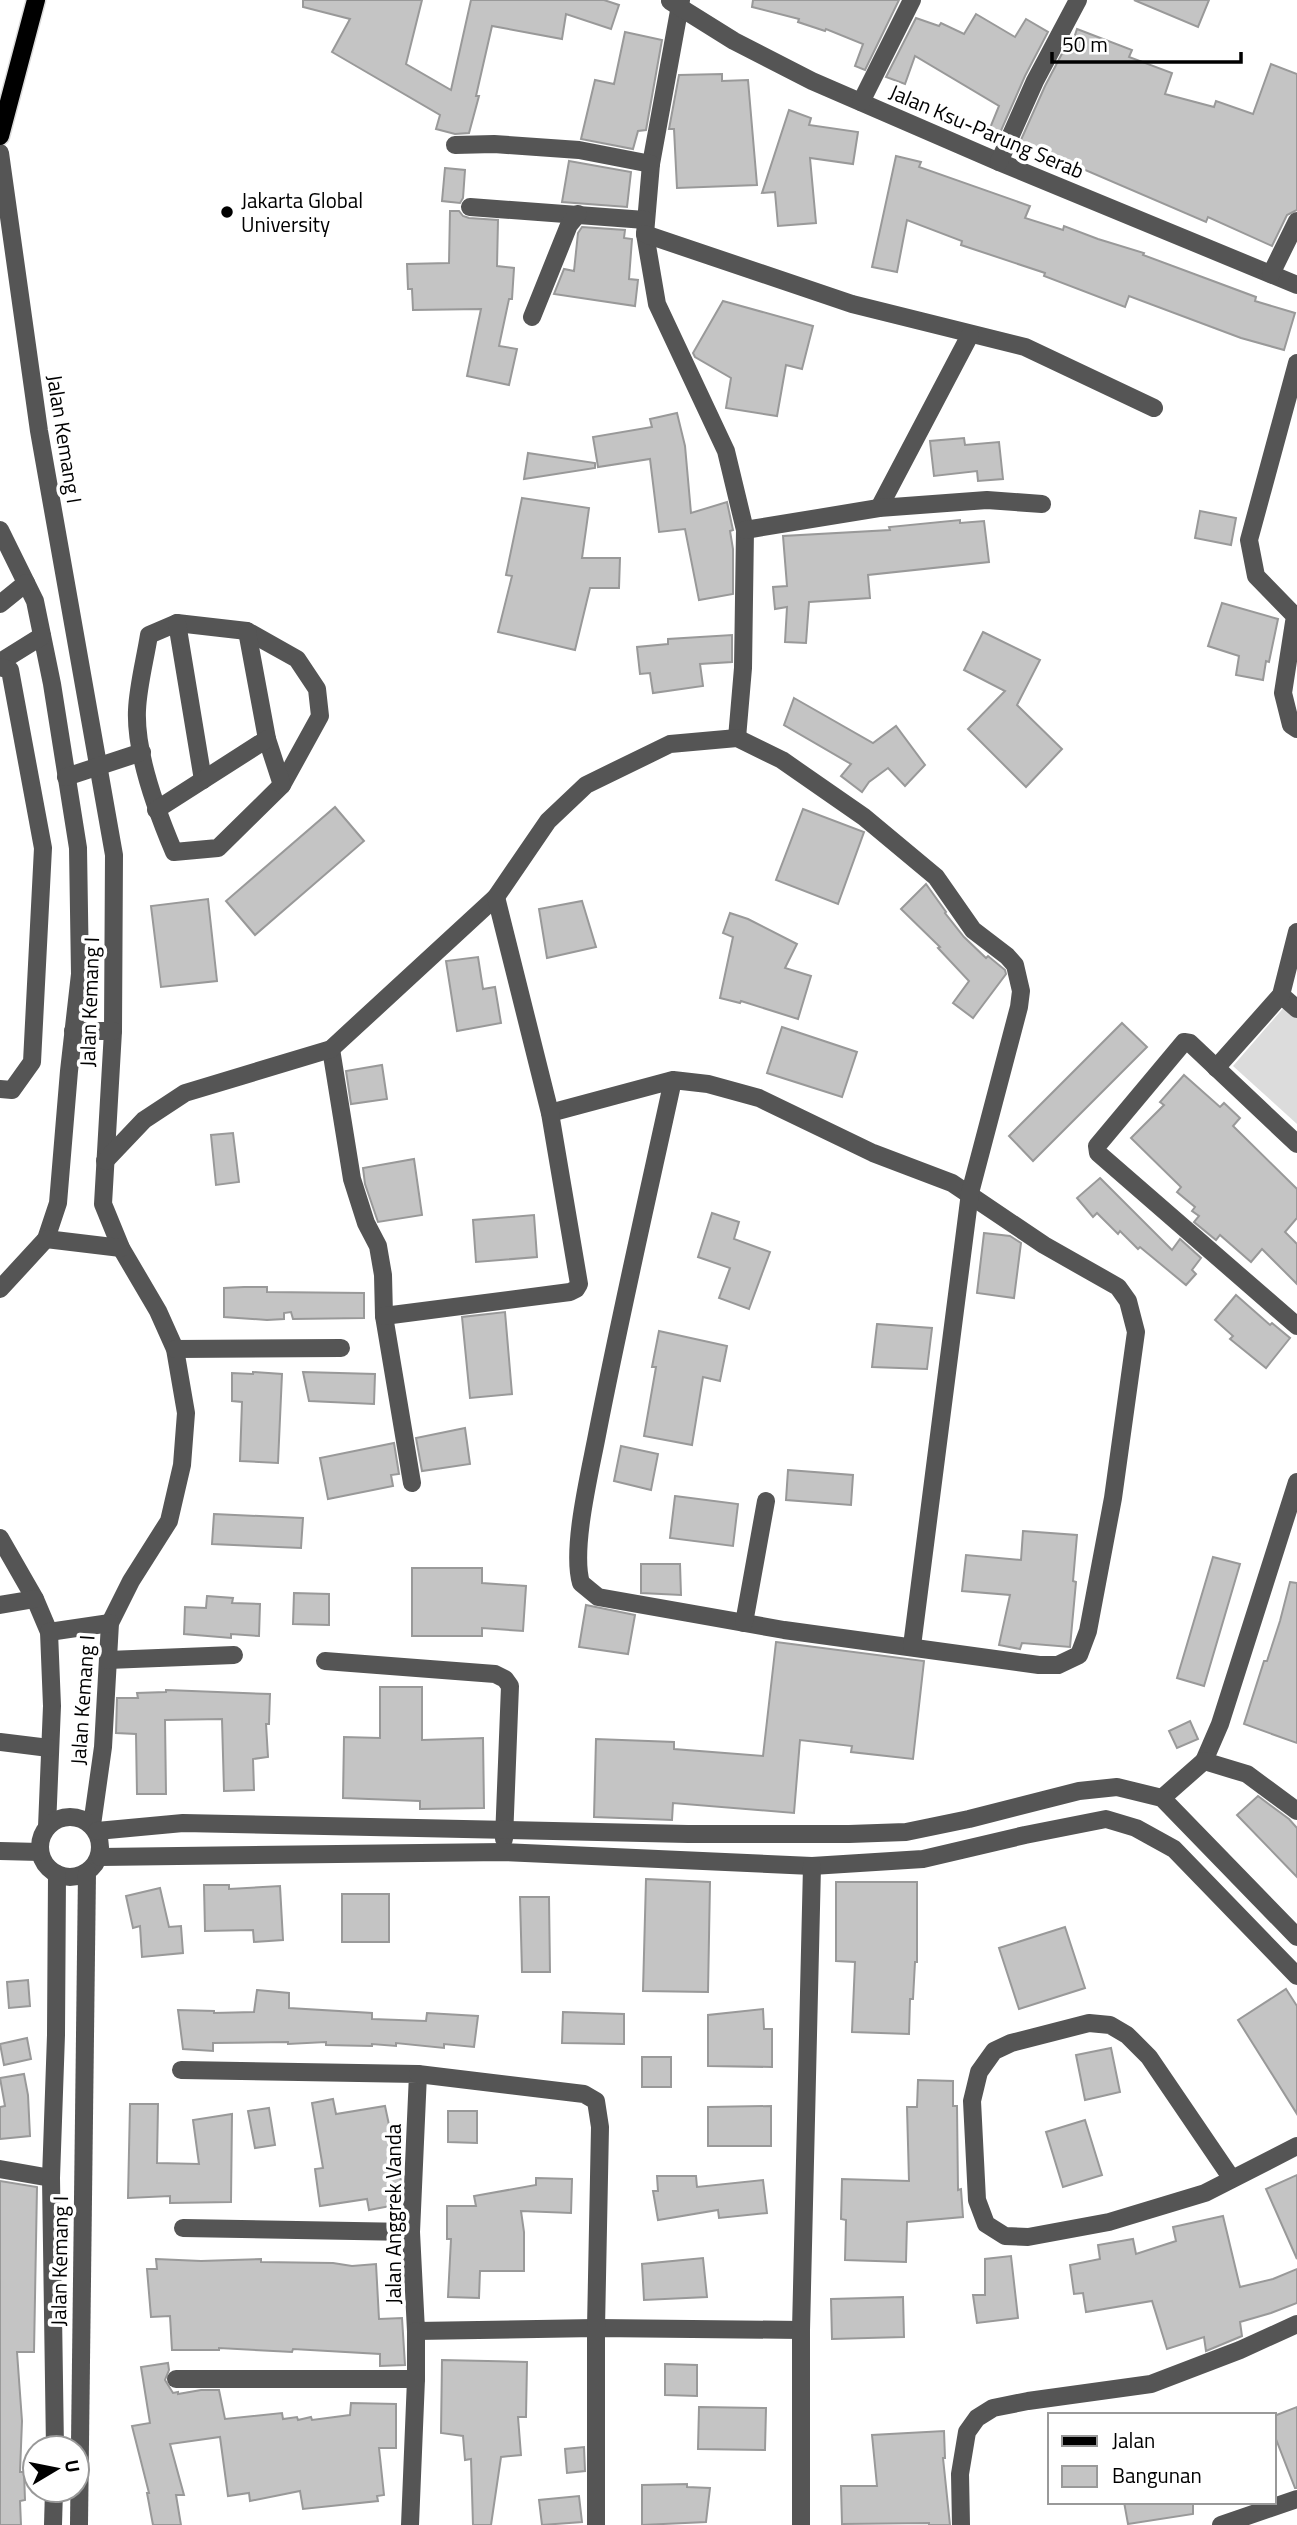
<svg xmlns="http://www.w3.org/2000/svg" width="1297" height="2525" font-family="'Titillium Web',sans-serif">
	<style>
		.green { fill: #dcdcdc }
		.building { fill: #c4c4c4; stroke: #999; stroke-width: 2 }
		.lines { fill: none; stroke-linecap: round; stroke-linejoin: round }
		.major-casing { stroke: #dbdbdb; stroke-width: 21 }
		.minor { stroke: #555; stroke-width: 18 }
		.major { stroke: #000; stroke-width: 18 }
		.poi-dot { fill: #000; stroke: #fff; stroke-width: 2.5 }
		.labels { text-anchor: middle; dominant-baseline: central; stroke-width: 7; stroke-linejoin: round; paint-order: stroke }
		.street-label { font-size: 21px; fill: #000; stroke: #fff }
		.poi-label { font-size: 21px; fill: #000; stroke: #fff; text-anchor: start }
	</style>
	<rect width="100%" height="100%" fill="#fff"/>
	<path class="green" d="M1286,1005L1297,1016V1124L1233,1066Z"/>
	<g class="building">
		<path d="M303,0H422L406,64L451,90L471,0H604L619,5L611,29L566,14L562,39L492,26L476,96H479L469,133L455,134L436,129L440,115L332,52L350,19L303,7Z"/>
		<path d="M753,0H899L865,70L855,66L863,44L826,29L825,31L798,22L799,19L752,7Z"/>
		<path d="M1134,0H1209L1198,27Z"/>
		<path d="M976,14L1015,37L1026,19L1048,32L1025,76L1000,133L990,128L999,106L915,56L905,84L886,77L916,18L939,26L941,23L964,34Z"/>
		<path d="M1077,29L1132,50L1129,57L1172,73L1165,94L1214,107L1216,101L1253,114L1271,64L1297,74V210L1287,215L1272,246L1208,217L1206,222L1020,142L1045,86L1067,44L1071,47Z"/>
		<path d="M625,32L662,40L646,130L638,131L633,149L581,139L595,80L614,84Z"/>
		<path d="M722,74V81L748,80L757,185L677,188L674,129H669L679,75Z"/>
		<path d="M789,110L811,118L809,125L858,132L853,164L810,158L816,223L778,226L775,192L762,193Z"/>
		<path d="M896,156L921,162L919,167L1030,206L1025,218L1063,230L1064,226L1098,239L1144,253L1143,255L1256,297L1255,301L1295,313L1284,350L1241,338L1129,296L1125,307L1044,276L1045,273L961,245L962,241L907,220L897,272L872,267Z"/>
		<path d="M569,161L631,172L627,207L562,202Z"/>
		<path d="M445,168L465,170L463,198L460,203L442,201Z"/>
		<path d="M450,211H459L463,216L469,218L498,220L497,266L514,268L512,299H509L499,346L517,349L509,385L467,376L481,309L413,310L412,289H408L407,264L449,263Z"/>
		<path d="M582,227L625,230L624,238L632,239L629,279L638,280L635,306L554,294L564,269L574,271L578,233Z"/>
		<path d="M723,301L813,326L802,369L786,365L777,416L726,408L731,378L695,357L693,353Z"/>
		<path d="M677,413L685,446L691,513L727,502L733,530L730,531L733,549V594L699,600L685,529L659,532L650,459L598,467L593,437L652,427L650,419Z"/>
		<path d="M964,438L965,445L999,442L1003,479L978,481L977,471L934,476L930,441Z"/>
		<path d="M528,453L595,463V468L524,479Z"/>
		<path d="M522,498L589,508L582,558H620L619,588H590L575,650L498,632L512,576L506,575Z"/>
		<path d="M1200,511L1236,518L1231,545L1195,538Z"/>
		<path d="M960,520V523L984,521L989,562L868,575L870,598L809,602L806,643L785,642L787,607L775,609L773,587L787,586L783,536L890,530L889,527Z"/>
		<path d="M1222,603L1278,619L1269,662L1266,661L1263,680L1236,675L1239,656L1208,646Z"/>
		<path d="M983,632L1040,660L1017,705L1062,749L1026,787L968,729L1005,691L964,670Z"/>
		<path d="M732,635V662L700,664L703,686L653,693L650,673L640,674L637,647L668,644V639Z"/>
		<path d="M794,698L873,743L896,726L925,765L905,786L888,768L869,782L862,792L841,776L851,764L784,725Z"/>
		<path d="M335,807L364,841L255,935L226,901Z"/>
		<path d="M803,809L864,832L838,904L776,880Z"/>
		<path d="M926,884L946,912L945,913L964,937L986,958L988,956L1005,970L1006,974L973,1018L953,1003L969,981L938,948L940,947L901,909Z"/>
		<path d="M208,899L217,981L161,987L151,906Z"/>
		<path d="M582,901L596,947L547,958L539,909Z"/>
		<path d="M730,913L748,919L797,944L785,968L811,976L798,1019L741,1001L740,1003L720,998L733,937L723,933Z"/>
		<path d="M478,957L483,989L495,987L501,1023L457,1031L446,961Z"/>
		<path d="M1122,1023L1147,1047L1033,1161L1009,1136Z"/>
		<path d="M782,1027L857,1052L842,1097L767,1073Z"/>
		<path d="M382,1065L387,1099L351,1104L346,1071Z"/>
		<path d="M1184,1075L1220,1107L1224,1103L1240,1118L1233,1126L1297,1189V1218L1285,1232L1297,1244V1284L1262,1249L1251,1262L1220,1235L1216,1240L1194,1222L1199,1216L1192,1211L1195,1207L1177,1192L1181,1187L1131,1138L1164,1105L1160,1102Z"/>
		<path d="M233,1133L239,1182L216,1185L211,1135Z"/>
		<path d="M414,1159L422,1215L378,1222L365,1184L363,1168Z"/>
		<path d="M1100,1178L1172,1250L1180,1239L1201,1258L1192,1270L1196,1274L1186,1285L1140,1247L1138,1249L1120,1231L1118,1234L1097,1213L1093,1217L1077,1198Z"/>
		<path d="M712,1213L739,1222L734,1239L770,1252L749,1309L719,1298L730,1268L698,1257Z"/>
		<path d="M534,1215L537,1257L476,1262L473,1220Z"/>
		<path d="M984,1233L1010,1236L1021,1243L1014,1298L977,1293Z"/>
		<path d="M244,1287H267V1292L364,1293V1318L293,1319L291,1312L284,1313V1319L267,1320L224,1317V1288Z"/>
		<path d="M1236,1295L1270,1325L1272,1323L1290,1338L1266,1368L1230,1339L1233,1336L1215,1320Z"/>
		<path d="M505,1312L512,1394L470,1398L462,1317Z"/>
		<path d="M877,1324L932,1328L927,1369L872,1367Z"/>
		<path d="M659,1331L727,1346L720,1381L703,1377L692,1445L644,1436L656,1367H652Z"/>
		<path d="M253,1372L282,1374L278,1463L240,1461L242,1402L232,1401V1373L253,1374Z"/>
		<path d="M303,1372L375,1374L374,1404L309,1401Z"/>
		<path d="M465,1428L470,1464L422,1471L416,1438Z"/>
		<path d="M394,1443L399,1474L391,1475L393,1486L328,1499L320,1458Z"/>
		<path d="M621,1446L658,1454L651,1490L614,1481Z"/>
		<path d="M788,1470L853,1475L851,1505L786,1500Z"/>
		<path d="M675,1496L738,1504L733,1546L670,1538Z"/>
		<path d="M214,1514L303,1518L301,1548L212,1544Z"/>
		<path d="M1023,1531L1077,1535L1073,1581L1076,1582L1070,1647L1022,1643L1020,1649L999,1645L1010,1595L962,1591L966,1555L1021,1560Z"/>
		<path d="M1213,1557L1240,1564L1204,1686L1177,1678Z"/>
		<path d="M641,1564H680L681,1595L641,1593Z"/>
		<path d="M412,1568H482V1583L526,1586L523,1631L482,1628V1636H412Z"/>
		<path d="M1290,1582L1297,1583V1743L1244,1724L1264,1661H1267L1280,1621Z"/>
		<path d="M294,1593L329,1594V1625L293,1624Z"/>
		<path d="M207,1596L233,1598L232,1603L260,1604L259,1636L231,1634V1638L184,1634L185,1607L206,1608Z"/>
		<path d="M586,1605L635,1615L628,1654L579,1647Z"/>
		<path d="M776,1642L924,1661L913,1759L851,1752L852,1746L800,1740L794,1813L673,1803L672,1820L594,1817L596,1739L674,1742V1749L763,1756Z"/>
		<path d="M380,1687H422V1740L483,1738L484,1808L420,1809V1801L343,1798L344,1737L380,1738Z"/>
		<path d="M166,1690L270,1694L269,1724H266L268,1757L253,1759L254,1790L224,1791L222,1719L165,1720L166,1794H137L136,1734L116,1733L117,1698H138L137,1693L166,1692Z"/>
		<path d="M1190,1721L1198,1739L1177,1748L1169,1731Z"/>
		<path d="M1258,1796L1289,1819L1297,1828V1877L1237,1815Z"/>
		<path d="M646,1879L710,1882L708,1992L643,1991Z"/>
		<path d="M836,1882H917V1962H915L913,1999H910L909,2034L852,2032L855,1962L836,1961Z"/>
		<path d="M204,1885H229V1889L280,1886L283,1940L254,1942L253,1930L205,1931Z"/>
		<path d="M160,1888L169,1927L181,1926L183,1953L142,1957L140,1926L133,1928L126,1896Z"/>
		<rect x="342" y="1894" width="47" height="48"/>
		<path d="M520,1897H549L550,1972H522Z"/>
		<path d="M1065,1927L1085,1988L1019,2009L999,1948Z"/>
		<path d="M28,1980L30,2006L9,2008L7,1982Z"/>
		<path d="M1286,1989L1297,2006V2114L1238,2020Z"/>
		<path d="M257,1990L289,1993V2008L372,2013V2019L426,2021L427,2013L478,2016L474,2047L444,2044V2048L396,2043V2046L372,2044V2046L326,2045V2042L288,2044V2042L213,2043V2051L183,2049L178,2010L214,2011V2013L254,2012Z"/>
		<path d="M763,2009L764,2029H772V2067L708,2066V2015Z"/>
		<path d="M563,2012L624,2014V2044L562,2043Z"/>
		<path d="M27,2038L31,2059L4,2065L0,2044Z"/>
		<path d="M1111,2048L1120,2092L1085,2100L1076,2055Z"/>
		<rect x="642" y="2057" width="29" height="30"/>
		<path d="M24,2074L28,2095L30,2136L0,2139V2107L5,2106L0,2078Z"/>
		<path d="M918,2080L953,2081V2106H957L958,2190L961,2189L963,2217L907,2222L906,2262L845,2260L846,2220L841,2219L842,2179L909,2181L907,2107H917Z"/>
		<path d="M333,2099L336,2114L385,2106L402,2186L401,2204L369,2210L367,2199L320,2206L315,2169L323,2168L312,2103Z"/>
		<path d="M130,2104H158L157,2163L199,2164L193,2120L232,2114L231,2202L170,2203V2196L128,2198Z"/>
		<path d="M771,2106V2146H708V2107Z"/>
		<path d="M269,2108L275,2145L255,2148L248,2111Z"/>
		<path d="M448,2111H477V2143L448,2142Z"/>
		<path d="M1085,2120L1102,2175L1063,2187L1046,2132Z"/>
		<path d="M1297,2175V2259L1266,2189Z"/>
		<path d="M657,2176H696L697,2187L763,2180L767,2213L719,2218L718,2210L658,2220L653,2191H658Z"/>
		<path d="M536,2178L572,2179L571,2213L521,2211L524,2232V2271H480L479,2298L448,2297L451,2239H447V2206H476L474,2196L536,2185Z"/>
		<path d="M0,2181L37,2187L34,2352H17L22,2421L20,2472H24L25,2500L20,2501L21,2525H0Z"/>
		<path d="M1223,2216L1240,2287L1273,2279L1297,2269V2303L1271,2313L1240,2322L1242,2336L1206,2351L1204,2337L1167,2349L1152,2301L1086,2312L1083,2293L1074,2294L1070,2265L1100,2259L1098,2245L1133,2239L1136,2254L1176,2241L1173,2227Z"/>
		<path d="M1011,2256L1018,2318L977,2323L973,2295H985V2259Z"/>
		<path d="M703,2258L707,2297L644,2300L642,2264Z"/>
		<path d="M156,2259L201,2261L261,2259V2262L333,2263L352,2266L376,2264L379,2319L402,2318L405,2365L380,2366V2354L293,2349L292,2352L219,2348V2350H172L170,2316L151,2317L147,2269H157Z"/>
		<path d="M903,2297L904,2337L832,2339L831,2299Z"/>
		<path d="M442,2360L527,2362L526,2417H518L521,2455L501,2457L491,2525H473L471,2459L465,2460L463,2436L441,2433Z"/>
		<path d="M168,2363L169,2370L165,2380L173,2393L178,2392V2394L201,2390H219L225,2419L282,2413L283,2419L297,2417L298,2420L311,2417L312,2420L350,2415L351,2403L396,2404V2448H379L384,2495L377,2496L378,2501L303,2509L300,2491L250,2501L249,2493L228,2496L220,2437L170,2444L184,2495H176L181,2525H153L147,2493H149L132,2426L150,2423L141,2367Z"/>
		<path d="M665,2364L697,2365V2396L665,2395Z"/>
		<path d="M699,2407L766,2408L765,2450L698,2449Z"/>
		<path d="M1297,2407V2488H1295L1274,2434V2416Z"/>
		<path d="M944,2431L945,2458H943L950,2525H929V2523L842,2524L841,2486H877L872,2435Z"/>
		<path d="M584,2447L585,2471L567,2473L565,2449Z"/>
		<path d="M687,2484V2487L710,2488L706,2522L642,2525V2485Z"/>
		<path d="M579,2496L582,2522L542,2525L539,2500Z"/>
		<path d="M1124,2502H1193V2514L1128,2524Z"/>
	</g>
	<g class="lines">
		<g class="major-casing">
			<path id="major" d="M0,136L36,0"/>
		</g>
		<g class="minor">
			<path d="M681,0L651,164L645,234L657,304L726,451L745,530L743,668L737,738"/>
			<path d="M670,1L734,41L812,81L999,162L1297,285"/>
			<path d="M861,102L912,0"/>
			<path d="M455,145L494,144L579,150L651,164"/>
			<path d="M0,153L39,431L114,855L113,1031L103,1204L121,1248L158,1311L175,1349L186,1413L182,1465L169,1521L131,1581L110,1623L103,1747L92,1825"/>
			<path d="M999,162L1035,81L1078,0"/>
			<path d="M470,207L645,220"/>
			<path d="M645,234L852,304L1025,347L1154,408"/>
			<path d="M1271,274L1297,221"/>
			<path d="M532,317L569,225L578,214"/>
			<path d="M1297,363L1249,540L1256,576L1295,616L1283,693L1291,725L1297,729"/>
			<path d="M879,508L970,335"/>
			<path d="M0,530L35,601L52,684L78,848L80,974L69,1071L58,1203L46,1239L0,1289"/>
			<path d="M745,530L879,508L987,500L1042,504"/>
			<path d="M0,604L26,583"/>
			<path d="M177,623L247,631L297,659L317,689L320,716L282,785L218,848L174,852C157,812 135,754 137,710C138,686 145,660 149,635Z"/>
			<path d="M177,623L203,780"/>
			<path d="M247,631L267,739L282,785"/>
			<path d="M0,662L42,636"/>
			<path d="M0,667L10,670L43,848L32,1062L12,1090L0,1089"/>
			<path d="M66,777L142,752"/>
			<path d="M156,810L267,739"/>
			<path d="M1281,995L1297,1009"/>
			<path d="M73,1031H113"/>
			<path d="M331,1049L352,1179L366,1223L378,1246L383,1275L384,1316L412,1483"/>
			<path d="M1216,1068L1281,995L1297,932"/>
			<path d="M550,1113L673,1080L708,1084L759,1098L873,1153L952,1183L1044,1245L1118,1287L1128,1301L1136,1332L1113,1498L1088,1631L1079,1655L1058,1665H1039L784,1630L598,1597L581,1583C571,1549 590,1472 597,1435C620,1317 647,1199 673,1080"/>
			<path d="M1297,1144L1190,1043L1184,1042L1097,1146L1098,1153L1297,1326"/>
			<path d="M105,1161L144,1120L185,1093L331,1049L496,897L548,821L586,785L670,744L737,738L782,760L864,817L936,877L973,930L1007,956L1015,965L1021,991L1019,1007L970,1193L912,1646"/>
			<path d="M46,1239L121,1248"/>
			<path d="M384,1316L570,1292L576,1289L579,1284L550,1113L496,897"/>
			<path d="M175,1349L341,1348"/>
			<path d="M0,1538L35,1599L49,1632L52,1706L47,1827"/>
			<path d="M0,1605L35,1599"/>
			<path d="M744,1623L766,1501"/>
			<path d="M49,1632L110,1623"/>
			<path d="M108,1660L234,1655"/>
			<path d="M325,1661L495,1674L505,1679L510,1686L504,1839"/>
			<path d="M0,1742L49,1748"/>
			<path d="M1204,1761L1220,1724L1297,1482"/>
			<path d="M1162,1798L1204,1761L1247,1774L1297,1811"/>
			<circle cx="70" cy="1847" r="30"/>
			<path d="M97,1831L183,1823L688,1834H849L906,1832L969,1819L1079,1791L1117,1787L1162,1798L1297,1937"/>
			<path d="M0,1851L40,1852"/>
			<path d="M100,1857L504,1852L812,1866L923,1859L1025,1835L1106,1819L1136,1828L1174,1849L1297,1976"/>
			<path d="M181,2070L418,2074L411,2232L416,2331L596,2328L801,2330"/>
			<path d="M418,2074L584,2094L596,2101L600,2127L596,2328V2525"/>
			<path d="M0,2169L51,2178"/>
			<path d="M1232,2179L1149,2057L1127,2035L1110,2025L1089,2023L1011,2043L994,2051L979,2072L972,2101L977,2200L986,2224L1005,2236L1028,2237L1109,2222L1205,2193L1297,2146"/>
			<path d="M183,2228L411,2232"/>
			<path d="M176,2379H416"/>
			<path d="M55,2448L51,2178L56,2035L57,1874"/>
			<path d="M53,2525L54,2490"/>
			<path d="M79,2525L87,1872"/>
			<path d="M410,2525L416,2379V2331"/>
			<path d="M801,2525V2330L812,1866"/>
			<path d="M961,2525L960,2474L967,2432L977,2418L993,2408L1028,2401L1151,2384L1240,2350L1297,2324"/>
			<path d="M1221,2525L1297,2499"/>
		</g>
		<use href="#major" class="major"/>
	</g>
	<circle class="poi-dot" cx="227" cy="212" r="7"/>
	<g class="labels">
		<g class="street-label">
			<text transform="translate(987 131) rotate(23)">Jalan Ksu-Parung Serab</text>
			<text transform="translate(65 439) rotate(81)">Jalan Kemang I</text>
			<text transform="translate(89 1002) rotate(-88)">Jalan Kemang I</text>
			<text transform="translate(82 1700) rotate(-86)">Jalan Kemang I</text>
			<text transform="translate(393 2214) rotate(-90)">Jalan Anggrek Vanda</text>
			<text transform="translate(59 2261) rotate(-89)">Jalan Kemang I</text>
		</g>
		<g class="poi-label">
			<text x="241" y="200">Jakarta Global<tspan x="241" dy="24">University</tspan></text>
		</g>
	</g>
	<rect x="1048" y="2413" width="228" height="91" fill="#ffffff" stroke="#999999" stroke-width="2"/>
	<rect x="1062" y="2436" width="35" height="10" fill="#000000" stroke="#999999" stroke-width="2"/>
	<text x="1112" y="2448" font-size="21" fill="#000000">Jalan</text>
	<rect x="1062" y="2466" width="35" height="21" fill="#c4c4c4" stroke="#999999" stroke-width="2"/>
	<text x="1112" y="2483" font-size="21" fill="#000000">Bangunan</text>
	<g transform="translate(56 2469) rotate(80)"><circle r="33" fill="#ffffff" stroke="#999999" stroke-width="2"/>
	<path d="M0-5L12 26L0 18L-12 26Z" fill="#000000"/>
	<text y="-10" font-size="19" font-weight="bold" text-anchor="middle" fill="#000000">U</text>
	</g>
	<path d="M1052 52v10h189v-10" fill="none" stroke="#000000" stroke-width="3.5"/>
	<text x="1062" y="52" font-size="21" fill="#000000" stroke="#ffffff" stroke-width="5" paint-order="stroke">50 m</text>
</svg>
